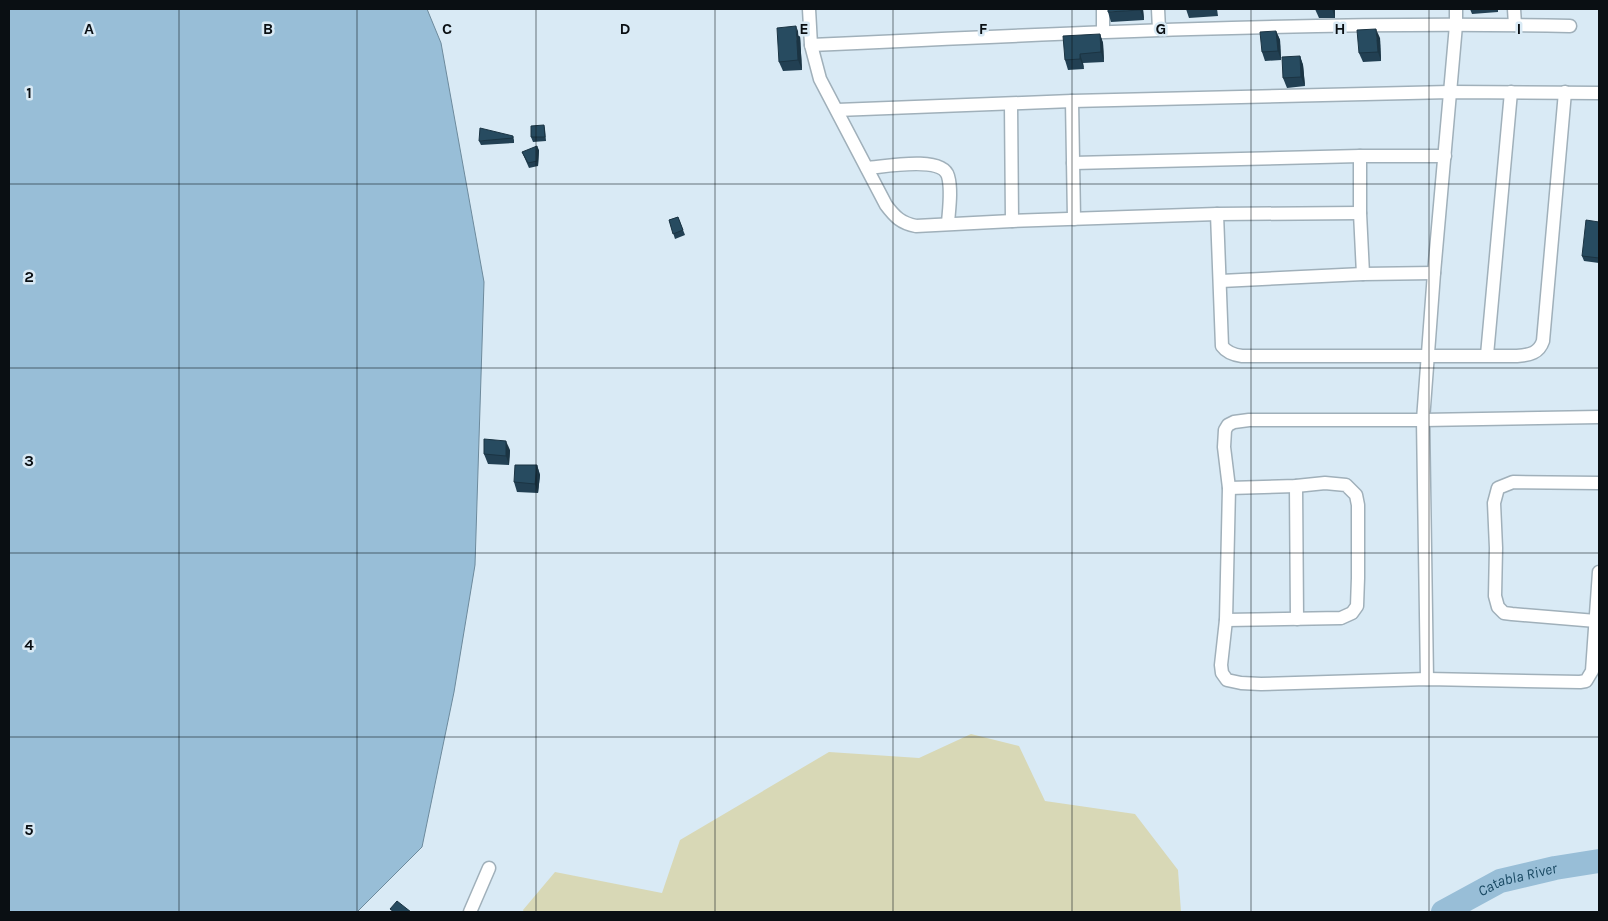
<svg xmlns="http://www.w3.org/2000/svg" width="1608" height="921" font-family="Karla,sans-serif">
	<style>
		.green { fill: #d8d8b6 }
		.water { fill: #98bed7; stroke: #6d8a9c }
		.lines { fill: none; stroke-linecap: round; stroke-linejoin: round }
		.river { stroke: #98bed7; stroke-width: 24 }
		.street-casing { stroke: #a0b0ba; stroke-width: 15 }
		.street { stroke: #fff; stroke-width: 12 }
		.wall { fill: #224053 }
		.shaded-wall { fill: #1b3443 }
		.building { fill: #274b60; stroke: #1b3443 }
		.grid { fill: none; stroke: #0a0f13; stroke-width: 1; stroke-opacity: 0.55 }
		.labels { text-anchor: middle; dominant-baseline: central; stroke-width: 5; stroke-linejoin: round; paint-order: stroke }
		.water-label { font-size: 15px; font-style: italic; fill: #184862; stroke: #d9eaf5 }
		.grid-label { font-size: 16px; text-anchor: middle; font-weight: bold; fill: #0a0f13; stroke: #d9eaf5; stroke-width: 5; stroke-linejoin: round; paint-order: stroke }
	</style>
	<rect width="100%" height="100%" fill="#d9eaf5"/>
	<path class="green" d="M971,734L1019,746L1045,801L1135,814L1178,870L1181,912H524L523,910L555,872L662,893L680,840L829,752L919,758Z"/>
	<path class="water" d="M9,9H427L441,43L484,282L475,565L454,692L422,847L357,912H9Z"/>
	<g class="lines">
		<path class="river" id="s1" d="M1443,912L1500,881L1555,868L1599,861"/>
		<g class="street-casing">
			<g id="street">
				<path d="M809,9L811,45L820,79L886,205C895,217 901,223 916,226L1012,221L1217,214L1360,213"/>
				<path d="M1158,9L1159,29"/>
				<path d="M1514,9L1515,25"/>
				<path d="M1103,31V9"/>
				<path d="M811,45C1064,33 1317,21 1570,26"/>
				<path d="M1072,101L1074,219"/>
				<path d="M1011,104L1012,221"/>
				<path d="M837,110L1072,101L1450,92L1599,93"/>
				<path d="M1360,156V213L1363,274"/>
				<path d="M1073,163L1360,156H1445"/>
				<path d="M867,168C883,167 942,155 948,176C952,190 949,209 948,223"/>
				<path d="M1217,214L1222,346C1227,353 1234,355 1242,356H1517C1530,355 1539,353 1543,341L1565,92"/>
				<path d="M1221,281L1363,274L1434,273"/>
				<path d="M1487,355L1511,92"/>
				<path d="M1599,417L1423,420H1249L1234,422L1228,425L1225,430L1224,447L1229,488L1226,620L1221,665L1222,673L1227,680L1241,683L1261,684L1427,679L1580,682L1586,681L1592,671L1599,572"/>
				<path d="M1296,486L1297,619"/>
				<path d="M1226,620L1341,618L1352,613L1357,606L1358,578V505L1356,495L1346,485L1325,483L1296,486L1229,488"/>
				<path d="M1596,621L1512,614L1504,613L1498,607L1495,596L1496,548L1494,503L1498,488L1513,482L1599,483"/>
				<path d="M1427,679L1423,420L1434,273L1456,25V9"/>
				<path d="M470,912L489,868"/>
			</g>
		</g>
		<use href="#street" class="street"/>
	</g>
	<g class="wall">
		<path d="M1143,9L1144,20L1111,22L1108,12Z"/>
		<path d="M1186,9H1217L1218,16L1189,18Z"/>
		<path d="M1315,9H1335V18H1319Z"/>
		<path d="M1470,9H1498V12L1472,14Z"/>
		<path d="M1535,9H1555L1536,10Z"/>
		<path d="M1276,31L1280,40L1281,60L1265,61L1262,52Z"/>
		<path d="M1100,34L1103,43L1104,62L1083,63L1084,69L1068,70L1065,60Z"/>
		<path d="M800,36L802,70L783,71L779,62Z"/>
		<path d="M1380,38L1381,61L1363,62L1359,53Z"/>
		<path d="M1300,56L1303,65L1305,86L1287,88L1283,78Z"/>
		<path d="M544,125L545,129L546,141L533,142L531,137Z"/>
		<path d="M513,136L514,140V143L481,145L479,141Z"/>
		<path d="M539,150L538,166L529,168L522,152Z"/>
		<path d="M678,217L685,235L675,239L669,220Z"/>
		<path d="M1599,222V263L1584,261L1582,256Z"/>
		<path d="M510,450L509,465L488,464L484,454Z"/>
		<path d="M537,465L540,475L538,493L517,492L514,482Z"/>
	</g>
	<g class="shaded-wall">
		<path d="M1140,9H1143L1144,20L1140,10Z"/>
		<path d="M1332,9H1335V18Z"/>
		<path d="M796,26L800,36L802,70L798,60Z"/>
		<path d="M1376,29L1380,38L1381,61L1378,52Z"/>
		<path d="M1276,31L1280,40L1281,60L1278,51Z"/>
		<path d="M1100,34L1103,43L1104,62L1101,52Z"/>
		<path d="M1080,54L1083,63L1084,69L1080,59Z"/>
		<path d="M1300,56L1303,65L1305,86L1301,77Z"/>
		<path d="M537,146L539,150L538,166L537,161Z"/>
		<path d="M506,441L510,450L509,465L506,456Z"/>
		<path d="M537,465L540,475L538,493L535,484Z"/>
	</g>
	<g class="building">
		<path d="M1108,9H1140V10L1108,12Z"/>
		<path d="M796,26L798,60L779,62L777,28Z"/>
		<path d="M1376,29L1378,52L1359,53L1357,30Z"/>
		<path d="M1276,31L1278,51L1262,52L1260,32Z"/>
		<path d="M1100,34L1101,52L1080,54V59L1065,60L1063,36Z"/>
		<path d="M1300,56L1301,77L1283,78L1282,57Z"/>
		<path d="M544,125L545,137H531V126Z"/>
		<path d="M480,128L513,136V138L479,141Z"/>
		<path d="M537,146V161L528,163L522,152Z"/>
		<path d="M678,217L683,230L673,234L669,220Z"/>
		<path d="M1586,220L1599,222V258L1582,256Z"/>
		<path d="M484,439L506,441V456L484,454Z"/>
		<path d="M515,465H537L535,484L514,482Z"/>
		<path d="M397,901L411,912H394L390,909Z"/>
	</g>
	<path class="grid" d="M179,9V912M357,9V912M536,9V912M715,9V912M893,9V912M1072,9V912M1251,9V912M1429,9V912M9,184H1599M9,368H1599M9,553H1599M9,737H1599"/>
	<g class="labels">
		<g class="water-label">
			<text stroke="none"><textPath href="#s1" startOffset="82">Catabla River</textPath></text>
		</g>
	</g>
	<g class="grid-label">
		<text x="89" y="34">A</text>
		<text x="268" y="34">B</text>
		<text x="447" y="34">C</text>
		<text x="625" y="34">D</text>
		<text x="804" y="34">E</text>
		<text x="983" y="34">F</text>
		<text x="1161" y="34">G</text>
		<text x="1340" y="34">H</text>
		<text x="1519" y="34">I</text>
		<text x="29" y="98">1</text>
		<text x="29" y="282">2</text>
		<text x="29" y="466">3</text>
		<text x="29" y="650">4</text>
		<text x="29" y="835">5</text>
	</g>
	<rect width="1608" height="921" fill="none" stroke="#0a0f13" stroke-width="20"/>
</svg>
